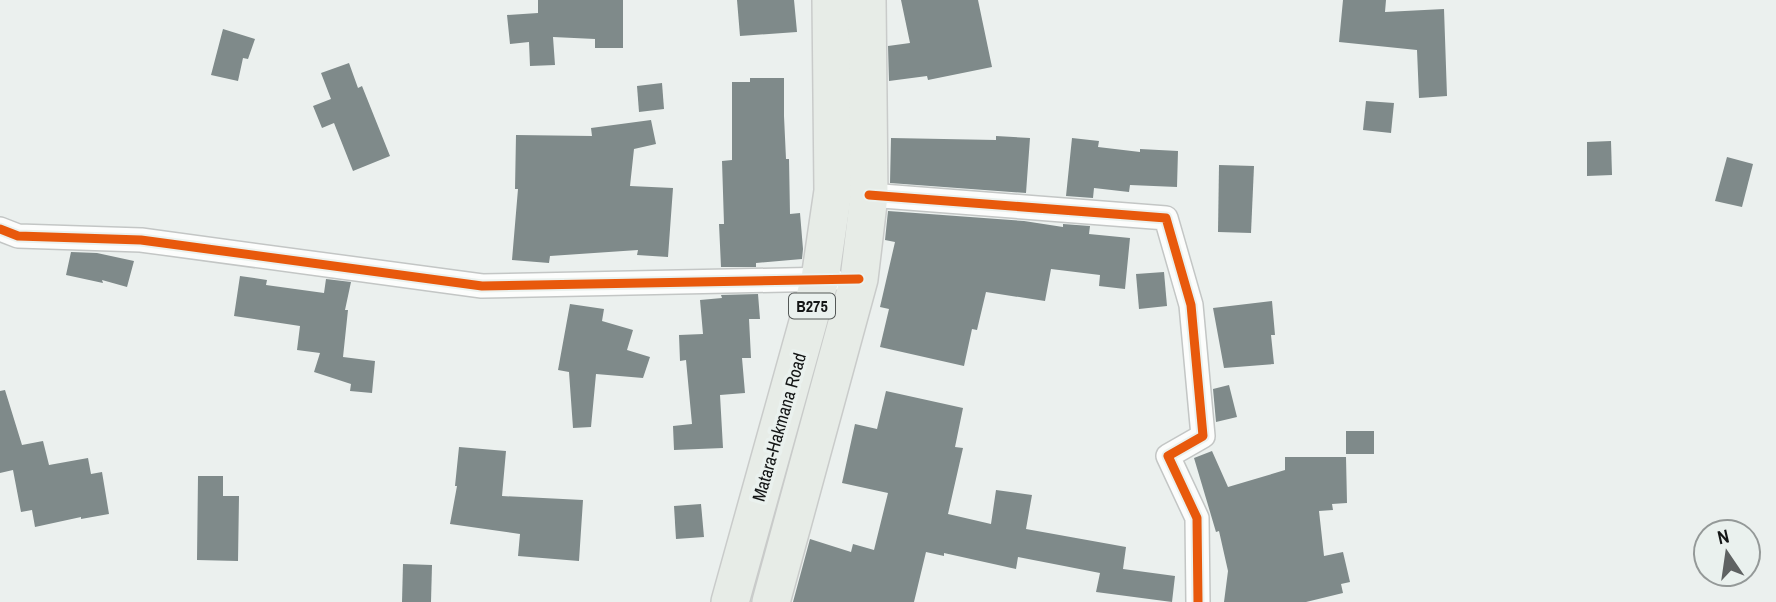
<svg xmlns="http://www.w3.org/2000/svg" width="1776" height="602" font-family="'Archivo Narrow',sans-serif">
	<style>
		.building { fill: #7f8a8a }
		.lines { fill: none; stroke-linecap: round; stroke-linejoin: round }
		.minor-casing { stroke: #c3c6c5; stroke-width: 26 }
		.primary-casing { stroke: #c9cbca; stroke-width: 40 }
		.minor { stroke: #fcfdfc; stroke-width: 23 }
		.primary { stroke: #e7ece7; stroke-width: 37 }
		.cycleway-casing { stroke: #eaf1ee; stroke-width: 13 }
		.cycleway { stroke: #e8590c; stroke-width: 9 }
		.labels { text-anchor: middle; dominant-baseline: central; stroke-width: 7; stroke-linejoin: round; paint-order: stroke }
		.shield { fill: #eaf1ee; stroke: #545857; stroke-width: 2 }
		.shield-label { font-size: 16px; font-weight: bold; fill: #141616 }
		.street-label { font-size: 18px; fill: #141616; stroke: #eaf1ee }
	</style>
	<rect width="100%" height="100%" fill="#ebf0ee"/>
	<g class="building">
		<path d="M538,0H623V48H595V39L553,37L555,65L530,66L529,42L510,44L507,15L538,13Z"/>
		<path d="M737,0H794L797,32L740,36Z"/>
		<path d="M901,0H978L992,67L928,80L927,76L889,81L888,46L910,43Z"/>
		<path d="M1343,0H1386L1385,12L1444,9L1447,96L1419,98L1417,50L1339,42Z"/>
		<path d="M223,29L255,39L248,59L243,58L238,81L211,75Z"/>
		<path d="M349,63L358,88L362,86L390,156L353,171L334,123L322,128L313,106L331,99L321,73Z"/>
		<path d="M750,78H784V116L786,159H789L790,214L800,213L803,249L802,259L756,263V267H721L719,224H724L722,161L732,160V82H750Z"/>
		<path d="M662,83L664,109L639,112L637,86Z"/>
		<path d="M1366,101L1394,103L1391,133L1363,130Z"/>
		<path d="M651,120L656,144L634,149L630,186L673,188L668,257L637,255L638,250L550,256L549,263L512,260L518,189H515L516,135L592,136L591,128Z"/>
		<path d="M996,136L1030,138L1026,193L890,183L891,138L996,140Z"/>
		<path d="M1072,138L1099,141L1098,147L1140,152V149L1178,151L1177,187L1130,185L1129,192L1094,188L1093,198L1066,196Z"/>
		<path d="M1611,141L1612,175L1587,176V142Z"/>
		<path d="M1727,157L1753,164L1742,207L1715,201Z"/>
		<path d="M1219,165L1254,166L1251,233L1218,232Z"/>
		<path d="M888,211L1024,221L1063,227V224L1090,226L1089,234L1130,238L1125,289L1099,286L1100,275L1051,269L1045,301L986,292L977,330L972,329L964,366L880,347L889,309L880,307L895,242L885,240Z"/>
		<path d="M71,252L97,253L134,261L127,287L102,280L103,283L66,275Z"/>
		<path d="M1164,272L1167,306L1139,309L1136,274Z"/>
		<path d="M240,276L267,280L266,285L324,293L326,279L351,282L345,310H348L343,357L375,361L372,393L350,391L351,384L314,372L320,353L297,350L300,326L234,316Z"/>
		<path d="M758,294L760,319H749L751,358H742L745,393L720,395L723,448L674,450L673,426L692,424L686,360L680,361L679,335L703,334L700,300L722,298L721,295Z"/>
		<path d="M1272,301L1275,335H1271L1274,364L1224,368L1213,308Z"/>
		<path d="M570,304L604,309L602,321L633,330L627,350L650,357L643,378L596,374L591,427L573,428L569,372L558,370Z"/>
		<path d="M1229,385L1237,417L1216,422L1213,389Z"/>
		<path d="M5,390L22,445L43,441L49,465L88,458L91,474L102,472L109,514L81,519V517L35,527L32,510L21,512L13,470L0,473V391Z"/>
		<path d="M886,391L963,408L955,447L963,448L948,514L991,524L996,490L1032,495L1026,529L1126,547L1123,569L1175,576L1172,602L1096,592L1100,573L1018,557L1016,569L944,553V556L926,552L914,602H793L810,539L851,552L853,544L874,550L888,493L842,483L855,424L877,429Z"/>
		<rect x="1346" y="431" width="28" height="23"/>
		<path d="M459,447L506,451L502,496L583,500L579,561L518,556L520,534L450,524L457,486H455Z"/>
		<path d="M1212,451L1228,487L1285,470V457H1346L1347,503L1332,504L1333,510L1319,511L1324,556L1343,552L1350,582L1341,584L1343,593L1306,602H1224L1228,571L1219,531L1216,532L1194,458Z"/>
		<path d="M198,476H223V496H239L238,561L197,560Z"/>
		<path d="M701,504L704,537L676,539L674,506Z"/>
		<path d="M403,564L432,565L431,602H402Z"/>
	</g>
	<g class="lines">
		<g class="minor-casing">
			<g id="minor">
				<path d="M869,195L1166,218L1191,305L1203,436L1168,456L1197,518L1198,602"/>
				<path d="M0,229L18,236L141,240L482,286L832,279"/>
			</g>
		</g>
		<g class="primary-casing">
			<g id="primary">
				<path d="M730,602L820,279L833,191L831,0"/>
				<path d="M771,602L859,279L869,195L867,0"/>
			</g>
		</g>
		<use href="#minor" class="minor"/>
		<use href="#primary" class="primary"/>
		<g class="cycleway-casing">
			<g id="cycleway">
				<path d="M869,195L1166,218L1191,305L1203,436L1168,456L1197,518L1198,602"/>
				<path d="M0,229L18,236L141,240L482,286L859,279"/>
			</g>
		</g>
		<use href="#cycleway" class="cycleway"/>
	</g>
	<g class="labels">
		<rect class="shield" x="789" y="293.5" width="46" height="25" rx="5"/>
		<g class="shield-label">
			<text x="812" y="306">B275</text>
		</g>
		<g class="street-label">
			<text transform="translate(779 427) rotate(-74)">Matara-Hakmana Road</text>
		</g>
	</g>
	<g transform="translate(1727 553) rotate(347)"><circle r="33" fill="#eaf1ee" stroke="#949998" stroke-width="2"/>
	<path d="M0-5L12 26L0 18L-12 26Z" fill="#5f6262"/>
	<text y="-10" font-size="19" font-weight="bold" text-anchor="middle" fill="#141616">N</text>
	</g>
</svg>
